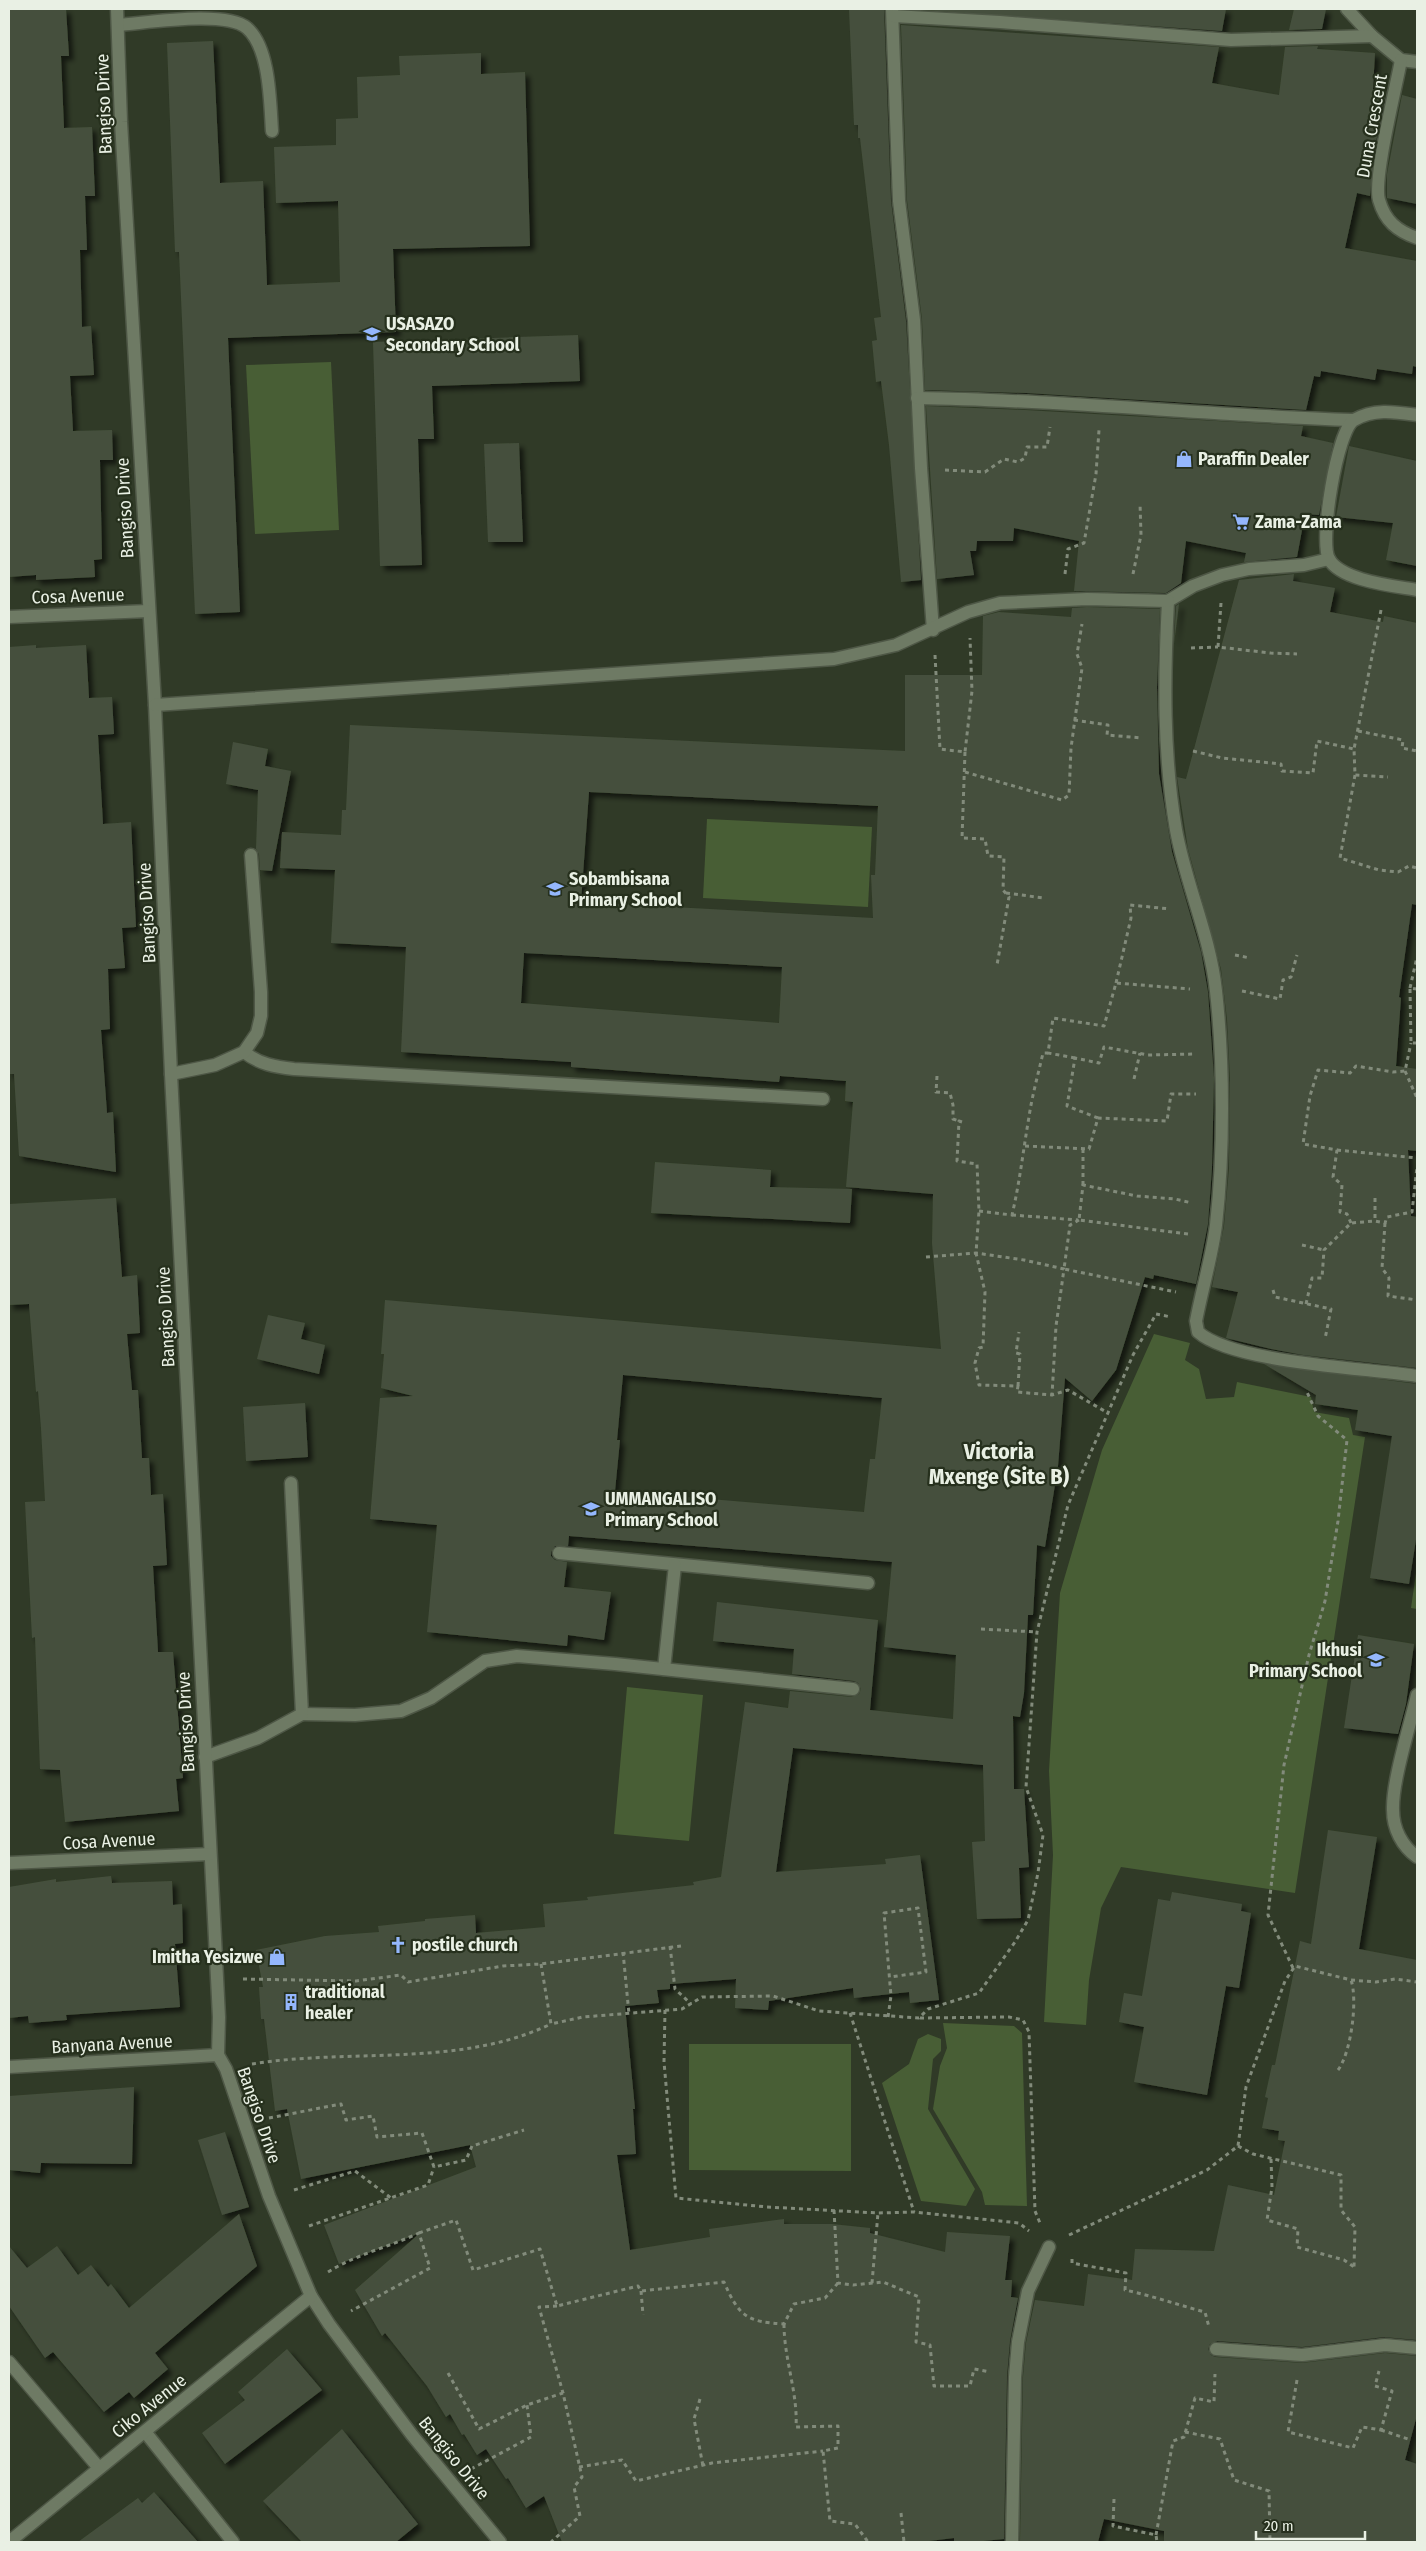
<svg xmlns="http://www.w3.org/2000/svg" width="1426" height="2551" font-family="'Fira Sans Condensed',sans-serif">
	<style>
		.green { fill: #485e35 }
		.building { fill: #45503c; fill-rule: evenodd; filter: url(#shadow) }
		.lines { fill: none; stroke-linecap: round; stroke-linejoin: round }
		.lane-casing { stroke: #4e5746; stroke-width: 15 }
		.street-casing { stroke: #4e5746; stroke-width: 15 }
		.path { stroke: #828b7b; stroke-width: 3; stroke-dasharray: 4 4; stroke-linecap: butt }
		.lane { stroke: #6e7a64; stroke-width: 12 }
		.street { stroke: #6e7a64; stroke-width: 12 }
		.labels { text-anchor: middle; dominant-baseline: central; stroke-width: 4.5; stroke-linejoin: round; paint-order: stroke }
		.street-label { font-size: 18px; fill: #e9f0e4; stroke: #26301d }
		.poi-label { font-size: 18px; font-weight: bold; fill: #e9f0e4; stroke: #26301d; text-anchor: start }
		.district-label { font-size: 22px; font-weight: bold; fill: #e9f0e4; stroke: #26301d }
	</style>
	<defs>
		<filter id="shadow"><feDropShadow dx="4.5" dy="4.5" stdDeviation="2.5" flood-color="#0009"/></filter>
	</defs>
	<rect width="100%" height="100%" fill="#303a27"/>
	<g class="green">
		<path d="M331,362L339,530L255,534L246,365Z"/>
		<path d="M707,819L872,827L868,907L703,898Z"/>
		<path d="M1154,1334L1190,1343L1185,1360L1199,1369L1206,1399L1234,1397L1237,1382L1311,1397L1314,1412L1349,1418L1353,1435L1365,1437L1295,1893L1121,1867L1101,1908L1089,1980L1086,2025L1044,2022L1053,1855L1049,1771L1060,1593L1102,1450Z"/>
		<path d="M1417,1566V1609L1411,1608Z"/>
		<path d="M627,1687L703,1695L689,1841L614,1834Z"/>
		<path d="M943,2023L1014,2026L1022,2033L1027,2206L985,2205L982,2192L933,2109L940,2066L947,2048Z"/>
		<path d="M928,2034L941,2039V2051L933,2059L928,2109L975,2189L966,2206L921,2201L882,2083L909,2064L918,2039Z"/>
		<path d="M689,2044H851V2171L689,2170Z"/>
	</g>
	<g class="building">
		<path d="M9,9H66L69,56H61L64,128L92,127L95,196H85L87,250H80L82,327L91,326L94,375L70,376L73,431L112,430L113,460H100L102,559L94,560L95,577L36,580V575L9,577Z"/>
		<path d="M849,9H884L891,201L906,321L921,580L901,582L889,445L881,381L876,382L872,341L877,340L874,318L881,317L860,138H858V125H854Z"/>
		<path d="M909,9H1226L1222,31Z"/>
		<path d="M1294,9H1326L1322,29L1289,30Z"/>
		<path d="M901,25L1219,47L1212,83L1279,95L1285,47L1318,46L1317,49L1375,53L1373,89L1386,92L1374,152L1370,196L1357,193L1345,248L1417,261V367L1413,366L1412,374L1377,369L1375,380L1321,371L1320,377L1314,376L1306,410L1026,393L925,390L922,319L907,200Z"/>
		<path d="M213,41L220,183L263,181L267,285L340,282L338,201L276,203L274,147L336,145V119L358,118L357,77L400,75L399,56L481,53V74L525,72L530,246L393,249L396,332L228,338L240,612L195,614L179,252H175L167,43Z"/>
		<path d="M1402,95L1417,99V204L1387,198V174Z"/>
		<path d="M578,335L580,381L432,386L434,439H418L422,565L380,566L373,342Z"/>
		<path d="M926,406L1025,410L1303,426L1301,436L1333,443L1319,515L1305,514L1297,557L1244,562L1246,553L1186,541L1181,583L1166,593L1074,591L1079,541L1014,528L1013,541H977L976,551H970L974,575L937,579Z"/>
		<path d="M519,443L523,542H488L484,444Z"/>
		<path d="M1349,446L1417,461V566L1386,560L1393,523L1336,517Z"/>
		<path d="M1294,574L1293,581L1335,588L1330,612L1383,622L1384,616L1417,623V905L1412,904L1399,997L1401,998L1396,1066L1417,1069V1151L1408,1150L1411,1216L1417,1217V1368L1303,1355L1271,1349L1226,1338L1238,1292L1212,1287L1224,1226L1229,1169L1230,1078L1227,1019L1221,969L1188,849L1177,777L1186,779L1239,580Z"/>
		<path d="M1179,604L1174,644L1176,606Z"/>
		<path d="M1087,607L1160,609L1157,687L1159,774L1172,852L1201,952L1208,992L1214,1078L1212,1168L1208,1224L1196,1284L1154,1275L1153,1279L1145,1277L1116,1370L1092,1401L1065,1378L1058,1466L1045,1547L1037,1545L1033,1615H1028L1024,1693L1020,1717L1013,1716L1014,1789H1024L1029,1867L1019,1868L1021,1918L977,1919L972,1842L985,1841L983,1765L793,1748L776,1872L886,1864L885,1859L920,1855L939,2000L910,2003L909,1992L854,1998L853,1988L769,2001L768,2010L735,2008L736,1979L670,1984V1989L657,1990L659,2003L625,2006L635,2109H633L636,2154L617,2155L630,2250L710,2237L709,2229L784,2219V2224H832L870,2228V2233L945,2252L947,2232L1010,2236L1005,2280H1012L1011,2297L1018,2298L1010,2341L1007,2376L1004,2539L973,2542H954V2538L921,2542H562L544,2496L526,2508L508,2478L506,2479L486,2449L477,2455L464,2434L462,2435L450,2414L446,2417L427,2386L385,2333L382,2336L355,2290L420,2233L339,2264L324,2225L476,2167L470,2145L301,2179L287,2109L275,2111L264,2019H261L259,1987H263L256,1950L325,1936L379,1932L378,1926L425,1921V1919L475,1915L476,1933L545,1927L543,1904L588,1900L587,1897L694,1885L693,1882L721,1877L745,1702L788,1708L790,1691L852,1697L859,1694L861,1689L858,1683L854,1681L792,1674L794,1649L713,1641L717,1602L878,1620L870,1710L953,1719L956,1655L884,1647L892,1562L569,1536L568,1546H555L551,1552V1556L555,1560L567,1562L564,1587L611,1592L604,1640L568,1635L567,1646L427,1632L437,1525L370,1519L380,1398L413,1396L381,1388L384,1354H381L385,1300L941,1349L932,1243L933,1194L846,1187L853,1102L845,1101L846,1081L780,1076L779,1082L571,1067V1062L401,1052L406,947L331,943L335,870L280,868L282,832L341,835L342,810H346L350,725L905,751V675H982L983,616L999,612L1071,617L1072,608ZM589,792L878,806L875,875H871L873,918L581,902ZM524,953L782,967L779,1023L521,1003ZM623,1375L882,1398L875,1459H870L864,1512L615,1491L620,1440H617Z"/>
		<path d="M36,645V648L86,645L89,698L112,697L114,734L98,735L103,824L131,822L136,927L122,928L125,968L108,969L110,1029L101,1030L107,1113L113,1112L116,1172L19,1156L14,1074H9V647Z"/>
		<path d="M233,742L268,749L265,766L291,771L272,871L260,870L259,854L256,849L258,790L226,784Z"/>
		<path d="M655,1162L771,1170L770,1187L852,1189L850,1223L651,1213Z"/>
		<path d="M116,1198L122,1277L137,1275L140,1333L127,1334L132,1390H138L142,1458H149L151,1495L163,1494L167,1565L153,1566L158,1652H173L183,1778L176,1779L179,1811L65,1822L60,1770L40,1769L35,1637L32,1638L25,1502L45,1501L41,1428L38,1391L36,1392L29,1304L9,1305V1204Z"/>
		<path d="M268,1315L305,1323L301,1339L325,1345L319,1374L257,1359Z"/>
		<path d="M1264,1364L1417,1384V1533L1409,1584L1370,1578L1392,1436L1355,1430L1358,1410L1315,1404L1316,1395Z"/>
		<path d="M305,1403L308,1457L246,1461L243,1407Z"/>
		<path d="M1358,1635L1414,1644L1406,1704L1398,1734L1344,1728Z"/>
		<path d="M1328,1830L1377,1837L1359,1949L1417,1960V2340L1384,2337L1302,2347L1217,2341L1210,2344L1208,2349L1211,2355L1215,2357L1302,2363L1385,2353L1417,2356V2415L1405,2460L1417,2464V2542H1164V2531L1104,2519L1098,2542H1020L1023,2377L1026,2343L1035,2300L1084,2306L1088,2274L1132,2280L1135,2249L1214,2251L1228,2185L1274,2195L1285,2141L1278,2140L1279,2131L1262,2128L1268,2098L1265,2097L1272,2065H1275L1300,1941L1311,1944Z"/>
		<path d="M111,1876L112,1883L172,1881L173,1905L182,1904L183,1943L175,1944L180,2007L66,2015L67,2020L29,2023L28,2016L9,2018V1887L56,1879V1882Z"/>
		<path d="M1172,1892L1242,1904L1241,1911L1251,1913L1239,1988L1226,1986L1207,2095L1134,2082L1144,2027L1119,2022L1124,1993L1142,1996L1158,1899L1170,1901Z"/>
		<path d="M134,2087L132,2164L41,2163L40,2173L9,2170V2096Z"/>
		<path d="M225,2132L249,2207L222,2215L198,2140Z"/>
		<path d="M239,2214L257,2266L155,2353L168,2369L134,2398L129,2392L104,2412L53,2352L45,2358L9,2306V2246L27,2268L57,2246L78,2275L91,2265L108,2287L111,2284L129,2308Z"/>
		<path d="M287,2349L322,2390L225,2464L202,2433L245,2400L238,2392Z"/>
		<path d="M342,2429L418,2524L396,2542H302L263,2501Z"/>
		<path d="M154,2492L198,2542H78L138,2498L142,2503Z"/>
	</g>
	<g class="lines">
		<g class="lane-casing">
			<g id="lane">
				<path d="M118,25C147,23 225,10 247,28C270,48 270,102 272,131"/>
				<path d="M244,1052C259,1064 275,1067 294,1069L823,1099"/>
				<path d="M171,1074L215,1065L244,1052L257,1033L261,1016V992L251,855"/>
				<path d="M559,1553L868,1583"/>
				<path d="M664,1669L675,1565"/>
				<path d="M1417,1695C1410,1726 1392,1781 1393,1810C1393,1829 1402,1846 1417,1857"/>
				<path d="M302,1714L355,1715L401,1711L431,1698L485,1661L517,1656L615,1664L853,1689"/>
				<path d="M205,1757L258,1738L302,1714L291,1483"/>
			</g>
		</g>
		<g class="street-casing">
			<g id="street">
				<path d="M117,9L121,122L155,705L171,1074L219,2017L218,2055L226,2069L269,2196L311,2296L329,2324L412,2435L500,2542"/>
				<path d="M892,9L899,201L914,320L921,468L933,630"/>
				<path d="M1347,9L1372,36L1401,60L1417,62"/>
				<path d="M893,16L1000,22L1231,40L1372,36"/>
				<path d="M1401,60C1396,88 1373,178 1379,200C1385,221 1397,231 1417,238"/>
				<path d="M917,398C1062,400 1207,415 1352,420"/>
				<path d="M1417,415C1396,412 1374,408 1354,420C1337,430 1319,541 1329,559C1341,581 1395,586 1417,590"/>
				<path d="M1329,559L1304,565L1249,569L1222,575L1193,586L1168,601C1164,678 1163,754 1176,830C1186,885 1210,935 1216,991C1224,1064 1224,1153 1216,1225C1212,1257 1202,1289 1196,1321L1198,1332C1233,1363 1366,1368 1417,1376"/>
				<path d="M9,617L148,611"/>
				<path d="M155,705L834,659L896,645L968,612L1000,603L1087,599L1168,601"/>
				<path d="M9,1863L210,1854"/>
				<path d="M9,2067L218,2055"/>
				<path d="M1216,2349L1302,2355L1385,2345L1417,2348"/>
				<path d="M9,2362L99,2468"/>
				<path d="M146,2433L233,2542"/>
				<path d="M9,2542L311,2296"/>
				<path d="M1012,2542L1015,2377L1018,2342L1028,2291L1049,2247"/>
			</g>
		</g>
		<g class="path">
			<path d="M945,470L985,472L1004,459L1018,462L1025,458L1027,447H1047L1050,427"/>
			<path d="M1065,574L1068,549L1084,543L1096,474L1099,430"/>
			<path d="M1133,574L1141,535L1140,503"/>
			<path d="M1221,603L1218,647L1270,653L1297,654"/>
			<path d="M1381,610L1354,749L1355,775L1388,777"/>
			<path d="M1191,648L1218,647"/>
			<path d="M935,655L940,749L965,752L972,691L970,638"/>
			<path d="M1074,720L1108,725L1107,735L1142,738"/>
			<path d="M1358,731L1403,740L1402,748L1417,751"/>
			<path d="M1193,751L1222,758L1281,764L1282,771L1313,773L1317,741L1354,749"/>
			<path d="M965,752L962,838L985,839L988,856L1004,857L1003,890L1009,897L997,965"/>
			<path d="M965,772L1062,800L1069,795L1071,748L1082,668L1077,654L1082,624"/>
			<path d="M1355,775L1340,858L1379,870L1398,872L1409,866L1417,868"/>
			<path d="M1006,893L1044,898"/>
			<path d="M1235,955L1250,958"/>
			<path d="M1116,983L1131,918L1130,905L1170,909"/>
			<path d="M1410,988L1417,957"/>
			<path d="M1417,989L1410,988L1411,1043H1417"/>
			<path d="M1242,991L1280,999L1283,980L1291,977L1297,955"/>
			<path d="M1075,1058L1048,1053L1053,1018L1104,1026L1116,983L1190,989"/>
			<path d="M1405,1071L1417,1098"/>
			<path d="M937,1076L936,1092L950,1093L953,1105V1119L959,1121"/>
			<path d="M1134,1079L1140,1053"/>
			<path d="M1098,1118L1067,1106L1075,1058L1099,1063L1104,1047L1148,1055L1195,1054"/>
			<path d="M962,1122L959,1121L957,1161L977,1164L979,1211L976,1253L985,1292L983,1347L979,1348L975,1363L979,1385L1018,1386L1017,1392L1052,1395L1068,1390L1108,1413"/>
			<path d="M1025,1146L1089,1149L1098,1118L1167,1121L1171,1094H1196"/>
			<path d="M1337,1150L1417,1158"/>
			<path d="M1083,1185V1149"/>
			<path d="M1375,1198V1221"/>
			<path d="M979,1211L1012,1215C1020,1181 1023,1151 1029,1117C1032,1096 1038,1075 1043,1053H1048"/>
			<path d="M1012,1215L1078,1220"/>
			<path d="M1079,1220L1070,1225L1064,1269L1176,1292"/>
			<path d="M1351,1223L1347,1214L1340,1212L1342,1185L1333,1177L1337,1150L1303,1144L1310,1096L1318,1070L1350,1073L1356,1066L1393,1072L1405,1071L1411,1043"/>
			<path d="M1385,1223L1382,1268L1389,1278L1388,1296L1417,1300"/>
			<path d="M1188,1234L1079,1220L1083,1185L1137,1196L1175,1199L1192,1203"/>
			<path d="M1302,1245L1324,1250"/>
			<path d="M926,1257L976,1253L1024,1260L1064,1269L1056,1326L1052,1395"/>
			<path d="M1273,1290L1275,1297L1331,1309L1325,1339"/>
			<path d="M1306,1304L1312,1278H1322L1324,1250L1351,1223L1375,1221L1385,1223L1387,1217L1412,1212L1417,1167"/>
			<path d="M1018,1386L1020,1354L1016,1353L1019,1332"/>
			<path d="M981,1629L1037,1632"/>
			<path d="M670,1946L675,1989L691,2004"/>
			<path d="M623,1952L629,2014"/>
			<path d="M541,1964L551,2024L583,2017L682,2009L702,1997L773,1996L819,2011L919,2018L928,2009L979,1993L1015,1942L1028,1920L1038,1873L1043,1835L1026,1787L1037,1632L1068,1505L1133,1355L1156,1314L1171,1317"/>
			<path d="M1293,1968L1268,1915L1284,1765L1309,1655L1325,1601L1338,1521L1347,1440L1318,1416L1306,1390"/>
			<path d="M243,1979L356,1981L401,1975L408,1982L503,1966L541,1964L681,1946"/>
			<path d="M665,2010L664,2062L676,2198L767,2207L878,2213L914,2212L1019,2223L1029,2231"/>
			<path d="M850,2013L914,2212"/>
			<path d="M888,2017L891,1996L884,1913L918,1908L926,1972L890,1977"/>
			<path d="M920,2018L1009,2017L1023,2020L1029,2032L1035,2211L1040,2223"/>
			<path d="M252,2064C350,2048 459,2068 551,2024"/>
			<path d="M1338,2070C1351,2053 1358,2000 1351,1980"/>
			<path d="M269,2118L341,2104L346,2120L373,2116L377,2137L422,2133L434,2167L466,2160L472,2146L524,2130"/>
			<path d="M1238,2146L1253,2154L1341,2175V2210L1355,2227L1354,2267"/>
			<path d="M1271,2159L1272,2187L1267,2220L1298,2229L1297,2247L1344,2260L1354,2267"/>
			<path d="M294,2190L355,2171L391,2198"/>
			<path d="M834,2210L838,2283L853,2285L883,2282L919,2297L916,2342L930,2345L934,2386H970L974,2369L990,2372"/>
			<path d="M309,2226L428,2185L434,2167"/>
			<path d="M419,2233L456,2220L473,2270L540,2249L557,2306L638,2286L641,2291L724,2282C739,2316 746,2322 784,2324L794,2304L825,2298L838,2283"/>
			<path d="M1069,2235L1207,2170L1238,2146L1246,2087L1285,1981L1295,1966L1351,1980L1376,1982L1395,1979L1417,1982"/>
			<path d="M1072,2259V2263L1126,2273L1125,2290C1153,2296 1178,2305 1205,2312L1209,2327"/>
			<path d="M328,2272C357,2254 389,2247 419,2233L430,2268L351,2311"/>
			<path d="M872,2283L878,2213"/>
			<path d="M641,2291L643,2315"/>
			<path d="M557,2306L539,2307L563,2393"/>
			<path d="M784,2324C784,2359 798,2393 796,2427L838,2426V2448L823,2451L830,2521L855,2524L868,2542"/>
			<path d="M448,2373L479,2429L527,2405L563,2393L582,2477L574,2487L580,2516L551,2542"/>
			<path d="M1297,2380L1288,2432L1353,2448L1362,2427L1381,2430L1392,2391L1375,2386L1379,2371"/>
			<path d="M700,2399L694,2419L703,2466"/>
			<path d="M1381,2430L1411,2440"/>
			<path d="M1185,2432L1220,2439L1234,2480L1269,2491L1270,2542"/>
			<path d="M579,2467L622,2460L636,2481L712,2463L823,2451"/>
			<path d="M471,2469L531,2437L527,2405"/>
			<path d="M1114,2499L1113,2526L1156,2535L1157,2542"/>
			<path d="M901,2513L904,2542"/>
			<path d="M1156,2535L1173,2441L1184,2437L1195,2398L1214,2402L1215,2374"/>
		</g>
		<use href="#lane" class="lane"/>
		<use href="#street" class="street"/>
	</g>
	<defs>
		<g id="school-bare" transform="scale(1.35)"><path d="M0-5L7-2L0 1L-7-2ZM-4 1L0 2.5L4 1V4Q0 6-4 4Z" fill="#94b7fd" stroke="#26301d" stroke-width="2.5" paint-order="stroke"/></g>
		<g id="shop-bare" transform="scale(1.35)"><path d="M-5-2.5h2.3a2.7 3.5 0 0 1 5.4 0H5L5.5 6h-11ZM-1.5-2.5h3a1.5 2.3 0 0 0-3 0Z" fill="#94b7fd" stroke="#26301d" stroke-width="2.5" paint-order="stroke"/></g>
		<g id="supermarket-bare" transform="scale(1.35)"><path d="M-6-5.5h2.5l.6 2H6L4.5 2H-2.5L-4.4-4H-6ZM-1.5 3.2a1.3 1.3 0 1 0 .1 0ZM3 3.2a1.3 1.3 0 1 0 .1 0Z" fill="#94b7fd" stroke="#26301d" stroke-width="2.5" paint-order="stroke"/></g>
		<g id="church-bare" transform="scale(1.35)"><path d="M-1.2-6h2.4v3.5h3.3v2.4h-3.3V6h-2.4V-.1h-3.3v-2.4h3.3Z" fill="#94b7fd" stroke="#26301d" stroke-width="2.5" paint-order="stroke"/></g>
		<g id="building-bare" transform="scale(1.35)"><path d="M-4-6H4V6H1V3H-1V6H-4ZM-2.5-4.3h1.7v1.8h-1.7ZM.8-4.3h1.7v1.8H.8ZM-2.5-1h1.7V.8h-1.7ZM.8-1h1.7V.8H.8Z" fill="#94b7fd" stroke="#26301d" stroke-width="2.5" paint-order="stroke"/></g>
	</defs>
	<g fill-rule="evenodd">
		<use href="#school-bare" x="372" y="334"/>
		<use href="#shop-bare" x="1184" y="459"/>
		<use href="#supermarket-bare" x="1241" y="522"/>
		<use href="#school-bare" x="555" y="889"/>
		<use href="#school-bare" x="591" y="1509"/>
		<use href="#school-bare" x="1376" y="1660"/>
		<use href="#church-bare" x="398" y="1945"/>
		<use href="#shop-bare" x="277" y="1957"/>
		<use href="#building-bare" x="291" y="2002"/>
	</g>
	<g class="labels">
		<g class="street-label">
			<text transform="translate(104 104) rotate(-92)">Bangiso Drive</text>
			<text transform="translate(1372 126) rotate(-80)">Duna Crescent</text>
			<text transform="translate(125 508) rotate(-93)">Bangiso Drive</text>
			<text transform="translate(78 596) rotate(-2)">Cosa Avenue</text>
			<text transform="translate(147 913) rotate(-93)">Bangiso Drive</text>
			<text transform="translate(166 1317) rotate(-93)">Bangiso Drive</text>
			<text transform="translate(186 1722) rotate(-93)">Bangiso Drive</text>
			<text transform="translate(109 1841) rotate(-3)">Cosa Avenue</text>
			<text transform="translate(112 2044) rotate(-3)">Banyana Avenue</text>
			<text transform="translate(259 2115) rotate(71)">Bangiso Drive</text>
			<text transform="translate(149 2406) rotate(-39)">Ciko Avenue</text>
			<text transform="translate(454 2458) rotate(51)">Bangiso Drive</text>
		</g>
		<g class="poi-label">
			<text x="386" y="324">USASAZO<tspan x="386" dy="21">Secondary School</tspan></text>
			<text x="1198" y="459">Paraffin Dealer</text>
			<text x="1255" y="522">Zama-Zama</text>
			<text x="569" y="879">Sobambisana<tspan x="569" dy="21">Primary School</tspan></text>
			<text x="605" y="1499">UMMANGALISO<tspan x="605" dy="21">Primary School</tspan></text>
			<text x="1362" y="1650" text-anchor="end">Ikhusi<tspan x="1362" dy="21">Primary School</tspan></text>
			<text x="412" y="1945">postile church</text>
			<text x="263" y="1957" text-anchor="end">Imitha Yesizwe</text>
			<text x="305" y="1992">traditional<tspan x="305" dy="21">healer</tspan></text>
		</g>
		<g class="district-label">
			<text x="999" y="1451">Victoria<tspan x="999" dy="25">Mxenge (Site B)</tspan></text>
		</g>
	</g>
	<rect width="1426" height="2551" fill="none" stroke="#e9f0e4" stroke-width="20"/>
	<path d="M1256 2531v8h109v-8" fill="none" stroke="#e9f0e4" stroke-width="2.5"/>
	<text x="1264" y="2531" font-size="15" fill="#e9f0e4" stroke="#26301d" stroke-width="4" paint-order="stroke">20 m</text>
</svg>
